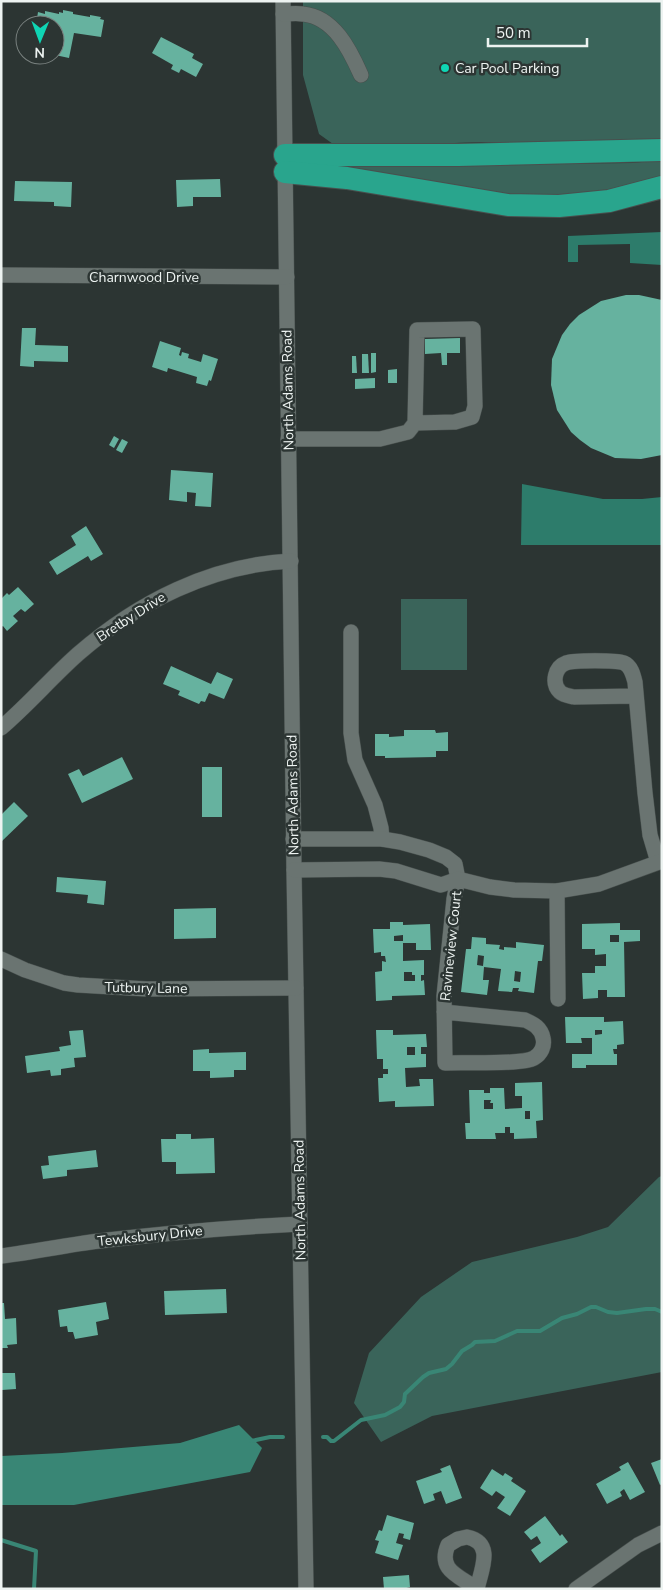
<svg xmlns="http://www.w3.org/2000/svg" width="663" height="1590" font-family="'Nunito Sans',sans-serif">
	<style>
		.green { fill: #3a645a }
		.forest { fill: #2d7c6b }
		.water { fill: #398675 }
		.lines { fill: none; stroke-linecap: round; stroke-linejoin: round }
		.stream { stroke: #398675; stroke-width: 4 }
		.building { fill: #66b29f; fill-rule: evenodd }
		.minor-casing { stroke: #48504e; stroke-width: 16 }
		.highway-casing { stroke: #48504e; stroke-width: 24 }
		.minor { stroke: #6a7471; stroke-width: 15 }
		.highway { stroke: #29a58d; stroke-width: 22 }
		.poi-dot { fill: #0fd5b4; stroke: #2c3533; stroke-width: 2 }
		.labels { text-anchor: middle; dominant-baseline: central; stroke-width: 5; stroke-linejoin: round; paint-order: stroke }
		.poi-label { font-size: 14px; fill: #edf3f1; stroke: #2c3533; text-anchor: start }
		.street-label { font-size: 14px; fill: #edf3f1; stroke: #2c3533 }
	</style>
	<rect width="100%" height="100%" fill="#2c3533"/>
	<g class="green">
		<path d="M303,1H662V141L549,145L481,142L351,147L333,144L319,134L303,75Z"/>
		<path d="M662,160V178L641,185L549,198L501,195L341,166L632,163Z"/>
		<rect x="401" y="599" width="66" height="71"/>
		<path d="M662,1176V1372L432,1416L381,1442L354,1403L369,1353L421,1297L472,1262L577,1237L608,1227L659,1177Z"/>
	</g>
	<g class="forest">
		<path d="M662,232V265L630,263V244L578,245V262H568V236Z"/>
		<path d="M522,484L603,499H642L662,497V545H521Z"/>
	</g>
	<path class="water" d="M239,1425L262,1448L250,1472L74,1505H1V1456L62,1453L180,1443Z"/>
	<g class="lines">
		<g class="stream">
			<path d="M323,1437H327L331,1441H334L361,1420L385,1415L400,1407L404,1402L405,1394L423,1377L429,1373L446,1369L452,1364L462,1351L472,1345L475,1342L495,1341L517,1331H540L562,1318L577,1314L591,1307H596L608,1312L617,1313L646,1309H655L662,1312"/>
			<path d="M251,1441L270,1437H283"/>
			<path d="M1,1540L36,1551L34,1589"/>
		</g>
	</g>
	<g class="building">
		<path d="M63,10L73,12V14L90,17V15L101,17L100,19L104,20L101,37L74,33L69,58L55,55V25H36L38,12L45,14V11L59,14V12L63,13Z"/>
		<path d="M161,37L194,54L192,58L203,64L196,77L181,69L179,73L171,69L173,65L152,53Z"/>
		<path d="M220,179L221,197H193V206L177,207L176,180Z"/>
		<path d="M15,181L72,182L71,207L54,206V202L14,201Z"/>
		<path d="M626,295H639L662,300V455L641,459L615,458L591,448L580,440L571,432L557,410L551,385L552,359L562,335L570,324L579,315L601,301Z"/>
		<path d="M22,328H36L35,345L68,346V362L34,361V367L20,366Z"/>
		<path d="M460,338V353H447V365H442L441,353L425,354V339Z"/>
		<path d="M160,341L181,348L179,355L181,356L182,352L189,354L188,358L201,362L203,354L218,359L211,381L209,380L207,386L196,383L197,377L168,368L167,372L152,367Z"/>
		<path d="M371,353H376V372L371,373Z"/>
		<path d="M362,354H368L369,373H362Z"/>
		<path d="M352,356H356L357,373H352Z"/>
		<path d="M397,369V383H388V370Z"/>
		<path d="M375,378V388L355,389V379Z"/>
		<path d="M114,436L119,439L114,448L109,445Z"/>
		<path d="M122,439L128,442L122,453L116,450Z"/>
		<path d="M171,470L213,473L211,507L195,506L196,493L187,492V502L169,500Z"/>
		<path d="M86,526L103,554L91,561L88,556L57,575L49,562L76,545L71,536Z"/>
		<path d="M18,587L34,604L25,612L21,609L13,616L18,621L7,631L3,626L1,627V599L7,593L9,595Z"/>
		<path d="M171,666L211,684L217,672L233,679L224,699L209,693L205,702L201,701L199,704L178,695L180,691L163,684Z"/>
		<path d="M404,730H435L436,733L448,732V751H436V757L385,758V756H375V734H389V737L404,736Z"/>
		<path d="M122,757L133,779L82,803L68,774L79,769L83,776Z"/>
		<rect x="202" y="767" width="20" height="50"/>
		<path d="M14,802L28,816L1,842V815Z"/>
		<path d="M57,877L106,881L104,905L87,903L88,895L56,892Z"/>
		<path d="M216,908V938L174,939V909Z"/>
		<path d="M390,922H403V925L430,924L431,950H416V943H403V961L424,960V975H421V981L424,980L425,995L392,996V1000L376,1001L375,972L382,971V961L386,962L385,956H381V952L374,953L373,929H390ZM403,935V941H394V936ZM404,972H412V975H415V981H404Z"/>
		<path d="M620,923V930H640V941L624,942L625,997H607V990H598V998L583,999L582,973H595V966H606V954L595,955V949H582V924ZM610,935H619V942H610Z"/>
		<path d="M472,937L486,938V944L500,945L499,949L504,950V947L516,948V942L544,945L542,961H538L534,993L518,991L519,988H513L512,992L498,991L501,969L484,967L483,980H489L487,995L461,992L466,949H471ZM478,955L484,956L483,966L477,965ZM515,971L521,972L520,982L514,981Z"/>
		<path d="M565,1017H604V1022L623,1021L624,1044L617,1045V1049H613L614,1054H617V1065H586V1068H572V1054H592V1038H581L582,1043H566ZM595,1030H602V1034L595,1035Z"/>
		<path d="M83,1030L86,1057L74,1058L75,1067L61,1069V1075L51,1076L50,1070L27,1073L25,1056L60,1051L59,1047L71,1045L69,1031Z"/>
		<path d="M376,1030H393V1035L426,1034L427,1047H421V1054H426V1067L405,1068L406,1087L420,1086L419,1079H433L434,1106L395,1107V1101L379,1102L378,1078H383V1074H388V1069H383V1059H377ZM407,1047H415V1055H407Z"/>
		<path d="M209,1049V1053L246,1052V1070H234V1077L210,1078V1071H193V1050Z"/>
		<path d="M542,1082L543,1120L536,1121L537,1138L514,1139V1133H510V1127H505V1133H495L496,1139H466L465,1123H470L469,1090H484V1093H490V1088H504L505,1109L522,1108V1096H515V1083ZM484,1100H491L490,1103H493V1109H484ZM525,1111H530V1119H525Z"/>
		<path d="M176,1134H191V1139L214,1138L215,1173L176,1174V1162H162L161,1139H176Z"/>
		<path d="M96,1150L98,1167L67,1170V1176L43,1179L41,1166L49,1165L48,1156Z"/>
		<path d="M226,1289L227,1313L165,1315L164,1291Z"/>
		<path d="M106,1302L109,1319L96,1322L98,1335L75,1339L73,1332H68L67,1326L60,1327L58,1310Z"/>
		<path d="M1,1303H4L5,1319L16,1318L17,1344L7,1345L8,1348H1Z"/>
		<path d="M2,1373H15L16,1389L2,1390Z"/>
		<path d="M662,1459V1484L660,1485L651,1463Z"/>
		<path d="M628,1462L645,1492L630,1500L624,1489L620,1492L622,1496L607,1504L596,1484L621,1470L619,1467Z"/>
		<path d="M450,1465L462,1498L446,1504L441,1491L433,1494L435,1500L424,1504L416,1481L442,1472L440,1469Z"/>
		<path d="M492,1469L503,1476L505,1473L513,1478L511,1481L526,1491L510,1516L497,1508L505,1497L496,1491L492,1496L480,1488Z"/>
		<path d="M387,1515L414,1523L410,1540L403,1538L404,1534L399,1533L396,1543L403,1545L398,1560L375,1553L379,1541L375,1540L379,1530L382,1531Z"/>
		<path d="M545,1516L560,1536L562,1534L568,1542L540,1563L531,1550L541,1543L537,1536L531,1540L524,1532Z"/>
		<path d="M409,1575L410,1587L403,1589H384L383,1577Z"/>
	</g>
	<g class="lines">
		<g class="minor-casing">
			<g id="minor">
				<path d="M283,1L294,870L306,1589"/>
				<path d="M283,14C289,14 296,13 303,14C334,17 350,50 361,75"/>
				<path d="M1,275L287,277"/>
				<path d="M288,439H380L408,432L415,423L417,330L473,329L475,406L472,417L455,422L415,423"/>
				<path d="M351,632V733L355,760L375,805L381,828L382,839"/>
				<path d="M636,696L574,697C569,696 563,695 560,692C551,683 555,667 566,663C573,660 617,660 624,663C631,666 633,674 635,682L645,793L650,835L658,862"/>
				<path d="M1,728C28,705 51,678 78,654C138,602 211,565 291,561"/>
				<path d="M293,839H382L400,842L429,850L446,857L455,864L458,879L454,899L444,996L445,1063C463,1062 522,1065 534,1058C541,1054 545,1046 543,1038C541,1028 534,1024 525,1020L444,1012"/>
				<path d="M294,870L379,869L396,871L441,885L458,879L490,887L514,890L557,891L599,884L662,861"/>
				<path d="M557,891L558,999"/>
				<path d="M1,959L25,970L64,983L78,985L147,989L296,988"/>
				<path d="M1,1256C34,1252 66,1245 99,1241C166,1233 233,1227 300,1224"/>
				<path d="M467,1537C495,1543 481,1570 477,1589C460,1576 437,1571 448,1545L458,1539Z"/>
				<path d="M576,1589L638,1545L662,1533"/>
			</g>
		</g>
		<g class="highway-casing">
			<g id="highway">
				<path d="M285,155H458L662,150"/>
				<path d="M285,172L347,178L508,205L559,206L609,201L662,187"/>
			</g>
		</g>
		<use href="#minor" class="minor"/>
		<use href="#highway" class="highway"/>
	</g>
	<circle class="poi-dot" cx="445" cy="68" r="5"/>
	<g class="labels">
		<g class="poi-label">
			<text x="455" y="68">Car Pool Parking</text>
		</g>
		<g class="street-label">
			<text x="144" y="277">Charnwood Drive</text>
			<text transform="translate(288 390) rotate(-91)">North Adams Road</text>
			<text transform="translate(131 617) rotate(-33)">Bretby Drive</text>
			<text transform="translate(293 795) rotate(-91)">North Adams Road</text>
			<text transform="translate(451 946) rotate(-84)">Ravineview Court</text>
			<text transform="translate(146 988) rotate(1)">Tutbury Lane</text>
			<text transform="translate(300 1200) rotate(-91)">North Adams Road</text>
			<text transform="translate(150 1236) rotate(-6)">Tewksbury Drive</text>
		</g>
	</g>
	<rect width="663" height="1590" fill="none" stroke="#edf3f1" stroke-width="5"/>
	<g transform="translate(40 40) rotate(181)"><circle r="24" fill="#2c3533" stroke="#79817f"/>
	<path d="M0-4L9 19L0 12L-9 19Z" fill="#0fd5b4"/>
	<text y="-8" font-size="14" font-weight="bold" text-anchor="middle" fill="#edf3f1">N</text>
	</g>
	<path d="M488 38v8h99v-8" fill="none" stroke="#edf3f1" stroke-width="2.5"/>
	<text x="496" y="38" font-size="15" fill="#edf3f1" stroke="#2c3533" stroke-width="4" paint-order="stroke">50 m</text>
</svg>
